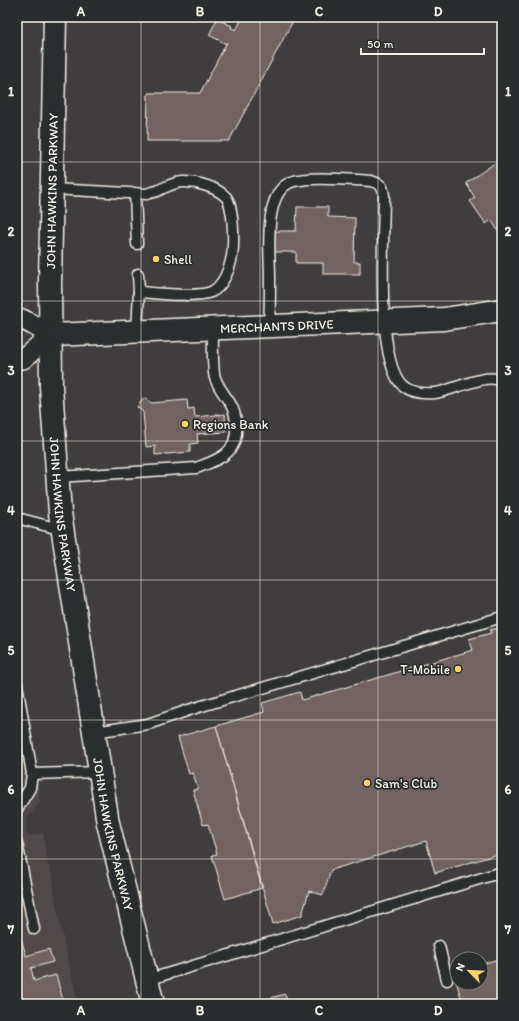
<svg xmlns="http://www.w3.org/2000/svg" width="519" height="1021" font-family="Itim,sans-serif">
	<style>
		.built { fill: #4f4849 }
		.building { fill: #726362; stroke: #f4f1e8 }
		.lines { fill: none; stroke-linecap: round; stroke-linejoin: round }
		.lane-casing { stroke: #f4f1e8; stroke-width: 13 }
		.street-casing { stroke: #f4f1e8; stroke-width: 22 }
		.secondary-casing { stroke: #f4f1e8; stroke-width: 25 }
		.lane { stroke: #2a2d2e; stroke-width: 10 }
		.street { stroke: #2a2d2e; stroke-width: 19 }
		.secondary { stroke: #2a2d2e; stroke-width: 22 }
		.grid { fill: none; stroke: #f4f1e8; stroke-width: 1; stroke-opacity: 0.55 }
		.poi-dot { fill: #ffd166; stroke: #2a2d2e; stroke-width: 1.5 }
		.labels { text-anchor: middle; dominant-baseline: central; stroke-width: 3.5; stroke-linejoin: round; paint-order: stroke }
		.street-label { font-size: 13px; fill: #f4f1e8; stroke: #2a2d2e }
		.poi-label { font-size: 13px; fill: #f4f1e8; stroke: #2a2d2e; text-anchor: start }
		.neatline { fill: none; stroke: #f4f1e8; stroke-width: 1.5 }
		.grid-label { font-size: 13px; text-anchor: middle; font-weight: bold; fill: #f4f1e8 }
	</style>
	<rect width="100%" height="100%" fill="#403d3e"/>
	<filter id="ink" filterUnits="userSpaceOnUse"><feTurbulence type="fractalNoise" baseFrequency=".025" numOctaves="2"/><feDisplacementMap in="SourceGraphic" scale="8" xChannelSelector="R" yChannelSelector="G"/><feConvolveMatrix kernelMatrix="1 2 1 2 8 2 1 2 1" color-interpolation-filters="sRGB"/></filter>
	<g filter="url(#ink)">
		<path class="built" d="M17,610L22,645V670L34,753L40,801L27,819L26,833L27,835L30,836L43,833L48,865L53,878L55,900L78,1004H17Z"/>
		<g class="building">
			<path d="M243,17H295L229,141H147L148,93H200L227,42L226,44L209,35L217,19L232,26L231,28L236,30Z"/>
			<path d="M502,158V230L499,232L491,220L486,224L470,201L475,198L466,183Z"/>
			<path d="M297,207H328V217L355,218L354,262H360V274H323V263H296V252H272V231H296Z"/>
			<path d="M144,398L151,403L187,400L188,409L194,408L195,417L225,414L226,432L197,434L198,443L190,444V452L155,455V446L146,447L143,412L137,407Z"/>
			<path d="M502,627V853L435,873L426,841L331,870L323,895L309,891L302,915L273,924L216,726L264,712L262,703L300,692L302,700L473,650L469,639L491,633L490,630Z"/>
			<path d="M216,726L262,888L225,899L212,855L217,854L208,824L203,825L193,790L198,789L193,773L189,774L178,737Z"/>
			<path d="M17,923L26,956L49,949L53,962L31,968L34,981L56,975L64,1004H17Z"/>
			<path d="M502,958V1004H494V1003L489,1004H463L455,978L457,977V983H481V970H484L482,964Z"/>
			<path d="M285,994L288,1004H249Z"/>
		</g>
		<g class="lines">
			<g class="lane-casing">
				<g id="lane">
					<path d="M52,189L147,194C151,192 157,192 161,189C169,186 174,182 184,182C198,182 216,187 226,197C234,207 234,244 232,256C230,268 223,287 211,292C196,298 156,293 139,292L137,332"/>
					<path d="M135,193L137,244"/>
					<path d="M138,274L139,292"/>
					<path d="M269,327C270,310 270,294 270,278C270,253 263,196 289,183C304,175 353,180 371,181C381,184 383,186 384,196C384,234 375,362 403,386C411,393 424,394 435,393C453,391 485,372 502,381"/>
					<path d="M58,477L196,468C218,460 238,454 236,426C236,418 235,412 231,405C226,396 219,389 215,378C212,369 213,340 213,329"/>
					<path d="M17,518L63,530"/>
					<path d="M17,684L32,774L30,788L17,809"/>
					<path d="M94,732L148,724L195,708L502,617"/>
					<path d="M32,774L100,772"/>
					<path d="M17,843L34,929"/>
					<path d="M439,946L447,980"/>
					<path d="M147,980L502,872"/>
				</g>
			</g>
			<g class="street-casing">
				<path id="street" d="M17,319H22L51,335L23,359H17"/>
			</g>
			<g class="secondary-casing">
				<g id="secondary">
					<path id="s1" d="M55,17L50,282L51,387L60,513L108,823L153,1004"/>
					<path id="s2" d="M51,335L444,319L502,310"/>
				</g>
			</g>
			<use href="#lane" class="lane"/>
			<use href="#street" class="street"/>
			<use href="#secondary" class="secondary"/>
		</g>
	</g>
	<path class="grid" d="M141,17V1004M260,17V1004M378,17V1004M17,162H502M17,301H502M17,441H502M17,580H502M17,720H502M17,859H502"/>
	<g class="poi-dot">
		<circle cx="156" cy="259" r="4"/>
		<circle cx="185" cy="424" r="4"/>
		<circle cx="458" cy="669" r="4"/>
		<circle cx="367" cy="783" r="4"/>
	</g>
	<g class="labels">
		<g class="street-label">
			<text transform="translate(52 191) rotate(-89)">JOHN HAWKINS PARKWAY</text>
			<text stroke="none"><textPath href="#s2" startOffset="226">MERCHANTS DRIVE</textPath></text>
			<text stroke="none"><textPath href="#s1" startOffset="498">JOHN HAWKINS PARKWAY</textPath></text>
			<text stroke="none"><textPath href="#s1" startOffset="822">JOHN HAWKINS PARKWAY</textPath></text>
		</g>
		<g class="poi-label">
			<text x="164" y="259">Shell</text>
			<text x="193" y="424">Regions Bank</text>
			<text x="450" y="669" text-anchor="end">T-Mobile</text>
			<text x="375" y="783">Sam's Club</text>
		</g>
	</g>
	<rect width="519" height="1021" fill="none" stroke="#2a2d2e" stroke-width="44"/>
	<g transform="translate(469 971) rotate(294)"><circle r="19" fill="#2a2d2e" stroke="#7b7b78"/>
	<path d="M0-3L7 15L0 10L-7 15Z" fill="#ffd166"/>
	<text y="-6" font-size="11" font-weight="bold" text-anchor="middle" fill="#f4f1e8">N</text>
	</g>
	<path d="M361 48v6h123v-6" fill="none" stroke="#f4f1e8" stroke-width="2"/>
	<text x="367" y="48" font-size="12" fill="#f4f1e8" stroke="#2a2d2e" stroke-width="3" paint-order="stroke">50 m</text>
	<rect x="22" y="22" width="475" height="977" class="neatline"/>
	<g class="grid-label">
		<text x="81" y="16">A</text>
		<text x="200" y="16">B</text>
		<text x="319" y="16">C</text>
		<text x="438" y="16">D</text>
		<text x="11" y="96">1</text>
		<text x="508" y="96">1</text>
		<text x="11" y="236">2</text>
		<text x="508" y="236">2</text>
		<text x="11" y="375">3</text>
		<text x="508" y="375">3</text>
		<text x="11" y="515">4</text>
		<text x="508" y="515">4</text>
		<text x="11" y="655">5</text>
		<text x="508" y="655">5</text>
		<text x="11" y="794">6</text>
		<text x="508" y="794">6</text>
		<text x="11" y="934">7</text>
		<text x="508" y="934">7</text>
		<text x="81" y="1015">A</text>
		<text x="200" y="1015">B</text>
		<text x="319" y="1015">C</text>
		<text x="438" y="1015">D</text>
	</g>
</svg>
